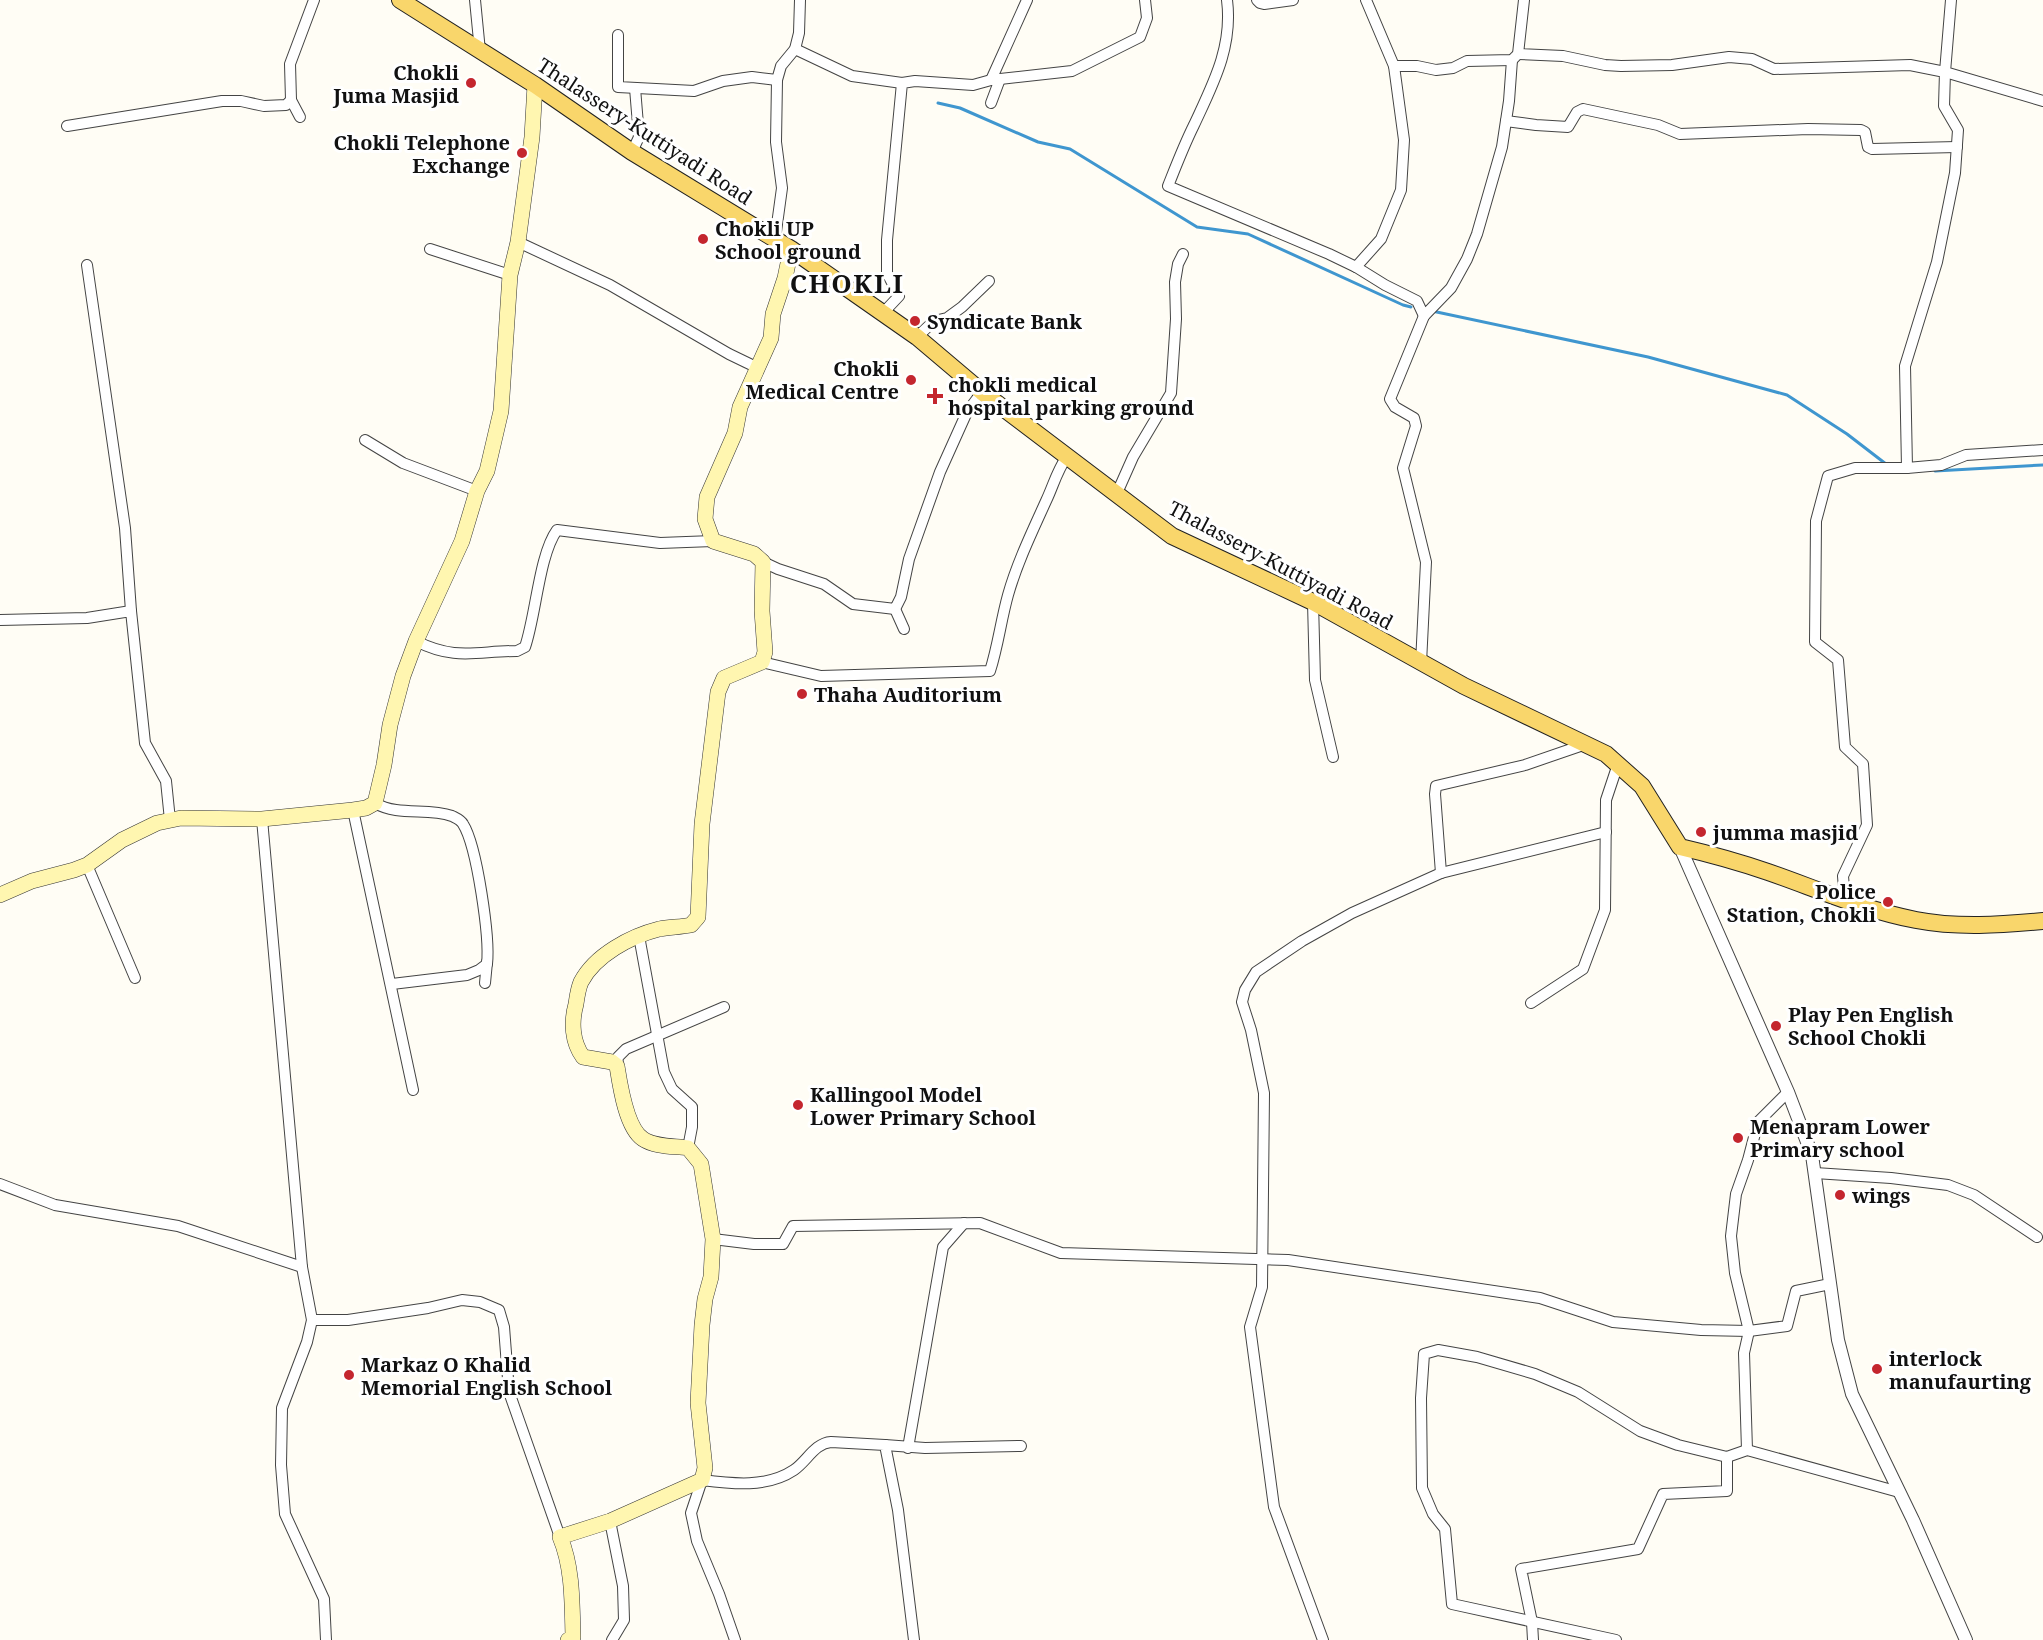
<svg xmlns="http://www.w3.org/2000/svg" width="2043" height="1640" font-family="'Noto Serif',serif">
	<style>
		.lines { fill: none; stroke-linecap: round; stroke-linejoin: round }
		.stream { stroke: #3f96cf; stroke-width: 3 }
		.minor-casing { stroke: #444; stroke-width: 12 }
		.tertiary-casing { stroke: #444; stroke-width: 14 }
		.secondary-casing { stroke: #333; stroke-width: 16 }
		.primary-casing { stroke: #222; stroke-width: 18 }
		.minor { stroke: #fff; stroke-width: 10 }
		.tertiary { stroke: #fff; stroke-width: 12 }
		.secondary { stroke: #fff6b0; stroke-width: 15 }
		.primary { stroke: #f9d66b; stroke-width: 16 }
		.poi-dot { fill: #c4262e; stroke: #fff; stroke-width: 2 }
		.labels { text-anchor: middle; dominant-baseline: central; stroke-width: 6; stroke-linejoin: round; paint-order: stroke }
		.poi-label { font-size: 20px; font-weight: bold; fill: #111; stroke: #fff; text-anchor: start }
		.street-label { font-size: 20px; fill: #111; stroke: #fff }
		.district-label { font-size: 26px; font-weight: bold; letter-spacing: 1.5px; fill: #111; stroke: #fff }
	</style>
	<rect width="100%" height="100%" fill="#fffdf5"/>
	<g class="lines">
		<g class="stream">
			<path d="M938,103L960,108L1038,142L1070,149L1197,227L1248,234L1403,305L1411,307"/>
			<path d="M1432,311L1648,357L1787,395L1847,434L1886,464"/>
			<path d="M1935,471L2043,465"/>
		</g>
		<g class="minor-casing">
			<g id="minor">
				<path d="M475,0L480,51"/>
				<path d="M1227,0C1233,47 1213,84 1194,125C1184,145 1176,166 1168,186L1329,254L1356,267L1385,285L1417,301L1424,316L1451,288L1467,259L1477,234L1502,147L1509,101L1512,60"/>
				<path d="M1257,0L1260,3L1264,4L1293,0"/>
				<path d="M1366,0L1394,66H1417L1436,70L1453,68L1467,61L1512,60L1516,56"/>
				<path d="M1524,0L1518,54L1563,56L1605,65L1621,66L1672,65L1729,57L1752,59L1774,69L1910,65L1945,72L1944,106L1958,130L1955,173L1937,262L1905,366L1907,468"/>
				<path d="M1951,0L1945,72L2043,101"/>
				<path d="M618,35V87L694,91L723,81L752,77L777,80"/>
				<path d="M795,49L852,76L902,83"/>
				<path d="M991,80L1027,0"/>
				<path d="M291,100L300,117"/>
				<path d="M991,103L1000,79"/>
				<path d="M1506,121L1536,125L1568,127L1577,112L1583,109L1658,125L1680,134L1808,129L1861,130L1865,132L1868,147L1872,149L1957,147"/>
				<path d="M67,126L222,101H241L264,106L286,105L291,100L290,64L314,0"/>
				<path d="M632,152L639,137L635,88"/>
				<path d="M775,239L782,188L776,142L777,80L781,66L795,49L799,33L800,0"/>
				<path d="M518,242L610,285L729,354L758,368"/>
				<path d="M430,249L510,275"/>
				<path d="M87,265L125,528L131,611"/>
				<path d="M1356,267L1381,239L1401,190L1404,140L1394,66"/>
				<path d="M883,313L899,296L887,273V240L902,83L915,81L973,85L991,80L1072,71L1140,37L1147,18L1145,0"/>
				<path d="M917,337L934,321L947,318L962,307L989,281"/>
				<path d="M365,440L403,463L477,491"/>
				<path d="M1117,493L1133,457L1171,393L1176,319L1175,282L1178,264L1183,254"/>
				<path d="M763,562L778,569L824,584L853,604L895,609L901,597L909,559L940,472L967,412L982,392"/>
				<path d="M1313,602L1315,680L1333,757"/>
				<path d="M895,609L904,629"/>
				<path d="M0,620L87,618L131,611L145,743L166,781L170,820"/>
				<path d="M416,641C455,661 477,651 517,651L525,647C536,615 539,555 557,530L660,543L713,541"/>
				<path d="M762,662L821,676L990,671C998,646 1001,620 1008,595C1017,563 1032,532 1046,501C1054,484 1056,473 1067,456"/>
				<path d="M1421,663L1426,562L1403,468L1416,426L1414,418L1395,407L1390,399L1424,316"/>
				<path d="M375,803C399,817 427,807 452,816C456,818 461,820 463,824C477,846 490,938 487,964L479,970L467,975L392,984"/>
				<path d="M353,810L413,1090"/>
				<path d="M262,819L302,1267L312,1320L307,1342L282,1408L281,1465L285,1514L324,1599L326,1640"/>
				<path d="M87,865L135,978"/>
				<path d="M1441,873L1435,794L1436,786L1525,765L1586,744"/>
				<path d="M1845,901L1843,876L1867,825L1863,764L1845,747L1838,660L1815,642L1816,521L1828,476L1855,468H1907L1941,465L1966,455L2043,450"/>
				<path d="M639,936L664,1072L672,1089L692,1107V1127L688,1148"/>
				<path d="M485,983L487,962"/>
				<path d="M1531,1003L1583,969L1605,910L1606,800L1618,764"/>
				<path d="M617,1066L618,1057L626,1049L724,1007"/>
				<path d="M1815,1173L1891,1178L1948,1185L1974,1195L2037,1237"/>
				<path d="M0,1184L55,1205L178,1226L302,1267"/>
				<path d="M713,1239L754,1244H783L793,1226L980,1223L1061,1253L1288,1260L1540,1298L1613,1322L1701,1330L1749,1331L1787,1326L1796,1291L1830,1284"/>
				<path d="M312,1320H348L428,1308L462,1300L480,1302L499,1310L504,1327L509,1392L560,1537"/>
				<path d="M885,1445L925,1448L1021,1446"/>
				<path d="M908,1448L943,1247L964,1223"/>
				<path d="M1747,1450L1744,1353L1749,1331L1735,1273L1731,1236L1736,1194L1748,1160L1758,1122L1788,1092"/>
				<path d="M610,1521L623,1586L624,1620L612,1640"/>
				<path d="M735,1640L719,1594L697,1541L691,1513L702,1480C733,1484 767,1488 794,1470C807,1461 815,1443 831,1442L885,1445L898,1510L914,1640"/>
				<path d="M1323,1640L1274,1507L1250,1327L1262,1287L1264,1093L1251,1030L1242,1002L1245,990L1256,972L1302,941L1352,913L1441,873L1606,832"/>
				<path d="M1533,1640L1532,1622L1521,1569L1638,1549L1663,1494L1727,1491V1457"/>
				<path d="M1616,1640L1452,1604L1445,1529L1433,1514L1422,1488L1421,1398L1424,1354L1438,1350L1477,1357L1535,1374L1578,1392L1640,1431L1678,1445L1727,1457L1747,1450L1899,1492"/>
			</g>
		</g>
		<g class="tertiary-casing">
			<path id="tertiary" d="M1680,847L1788,1092L1812,1155L1838,1340L1852,1394L1913,1520L1966,1640"/>
		</g>
		<g class="secondary-casing">
			<g id="secondary">
				<path d="M0,895L32,881L74,870L87,865L122,840L157,823L181,818L262,819L353,810L366,808L375,803L384,765L390,725L403,676L416,641L462,541L477,491L487,471L501,411L510,275L518,242L532,137L535,85"/>
				<path d="M568,1640L573,1637C572,1603 573,1568 560,1537L610,1521L702,1480L705,1468L698,1403L702,1325L705,1299L711,1277L713,1239L701,1164L688,1148C674,1146 655,1147 643,1139C626,1128 620,1085 617,1066L612,1062L583,1057C572,1042 571,1022 576,1004C577,997 578,989 581,982C595,955 631,936 659,929C670,927 681,927 691,925L698,917L702,824L718,692L724,678L762,662L765,652L762,611L763,562L754,554L713,541L705,519L707,497L735,433L740,407L771,338L773,314L785,278L791,249"/>
			</g>
		</g>
		<g class="primary-casing">
			<path id="primary" d="M400,0L535,85L632,152L791,249L917,337L982,392L1172,536L1313,602L1464,686L1606,754L1642,786L1680,847C1710,854 1739,862 1768,872C1817,889 1864,910 1916,920C1958,928 2000,925 2043,921"/>
		</g>
		<use href="#minor" class="minor"/>
		<use href="#tertiary" class="tertiary"/>
		<use href="#secondary" class="secondary"/>
		<use href="#primary" class="primary"/>
	</g>
	<g class="poi-dot">
		<circle cx="471" cy="83" r="6"/>
		<circle cx="522" cy="153" r="6"/>
		<circle cx="703" cy="239" r="6"/>
		<circle cx="915" cy="321" r="6"/>
		<circle cx="911" cy="380" r="6"/>
		<path d="M932 387h6v6h6v6h-6v6h-6v-6h-6v-6h6z"/>
		<circle cx="802" cy="694" r="6"/>
		<circle cx="1701" cy="832" r="6"/>
		<circle cx="1888" cy="902" r="6"/>
		<circle cx="1776" cy="1026" r="6"/>
		<circle cx="798" cy="1105" r="6"/>
		<circle cx="1738" cy="1138" r="6"/>
		<circle cx="1840" cy="1195" r="6"/>
		<circle cx="1877" cy="1369" r="6"/>
		<circle cx="349" cy="1375" r="6"/>
	</g>
	<g class="labels">
		<g class="poi-label">
			<text x="459" y="72" text-anchor="end">Chokli<tspan x="459" dy="23">Juma Masjid</tspan></text>
			<text x="510" y="142" text-anchor="end">Chokli Telephone<tspan x="510" dy="23">Exchange</tspan></text>
			<text x="715" y="228">Chokli UP<tspan x="715" dy="23">School ground</tspan></text>
			<text x="927" y="321">Syndicate Bank</text>
			<text x="899" y="368" text-anchor="end">Chokli<tspan x="899" dy="23">Medical Centre</tspan></text>
			<text x="948" y="384">chokli medical<tspan x="948" dy="23">hospital parking ground</tspan></text>
			<text x="814" y="694">Thaha Auditorium</text>
			<text x="1713" y="832">jumma masjid</text>
			<text x="1876" y="891" text-anchor="end">Police<tspan x="1876" dy="23">Station, Chokli</tspan></text>
			<text x="1788" y="1014">Play Pen English<tspan x="1788" dy="23">School Chokli</tspan></text>
			<text x="810" y="1094">Kallingool Model<tspan x="810" dy="23">Lower Primary School</tspan></text>
			<text x="1750" y="1126">Menapram Lower<tspan x="1750" dy="23">Primary school</tspan></text>
			<text x="1852" y="1195">wings</text>
			<text x="1889" y="1358">interlock<tspan x="1889" dy="23">manufaurting</tspan></text>
			<text x="361" y="1364">Markaz O Khalid<tspan x="361" dy="23">Memorial English School</tspan></text>
		</g>
		<g class="street-label">
			<text transform="translate(645 131) rotate(33)">Thalassery-Kuttiyadi Road</text>
			<text transform="translate(1281 565) rotate(28)">Thalassery-Kuttiyadi Road</text>
		</g>
		<g class="district-label">
			<text x="847" y="283">CHOKLI</text>
		</g>
	</g>
</svg>
